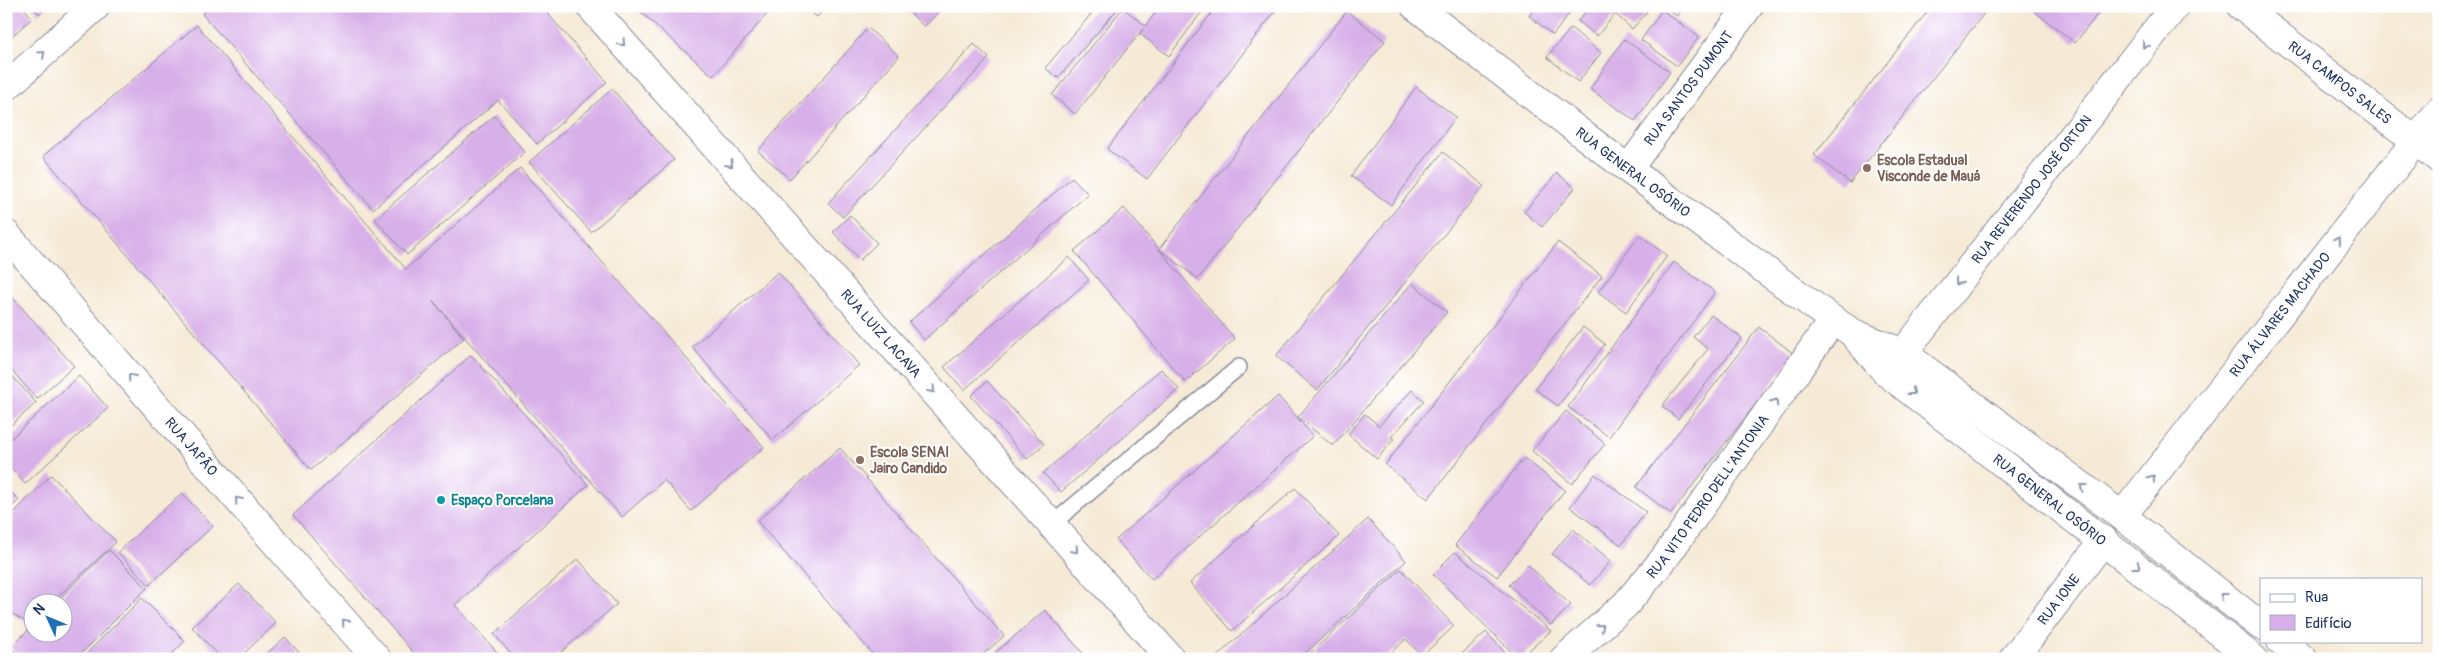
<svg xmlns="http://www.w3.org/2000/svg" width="2445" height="665" font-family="Pangolin,sans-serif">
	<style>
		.building { fill: #d8b0e9 }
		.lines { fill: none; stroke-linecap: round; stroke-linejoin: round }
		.service-casing { stroke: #888c9a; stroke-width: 18 }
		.minor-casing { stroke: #888c9a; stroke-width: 30 }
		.tertiary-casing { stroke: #888c9a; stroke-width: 30 }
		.secondary-casing { stroke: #888c9a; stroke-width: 30 }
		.service { stroke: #fff; stroke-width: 15 }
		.minor { stroke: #fff; stroke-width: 28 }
		.tertiary { stroke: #fff; stroke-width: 28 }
		.secondary { stroke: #fff; stroke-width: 28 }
		.oneway { stroke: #8d97ae }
		.education-dot { fill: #8d6e63; stroke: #fff; stroke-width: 2 }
		.culture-dot { fill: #0f9aa8; stroke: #fff; stroke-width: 2 }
		.labels { text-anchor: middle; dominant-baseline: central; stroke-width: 4; stroke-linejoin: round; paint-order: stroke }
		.street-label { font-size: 14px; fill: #1b2f5e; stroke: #fff }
		.education-label { font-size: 14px; font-weight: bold; fill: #785e54; stroke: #fff; text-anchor: start }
		.culture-label { font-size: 14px; font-weight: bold; fill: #0d838f; stroke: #fff; text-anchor: start }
	</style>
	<rect width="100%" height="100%" fill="#fff"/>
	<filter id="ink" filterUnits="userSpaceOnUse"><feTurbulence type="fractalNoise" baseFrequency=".02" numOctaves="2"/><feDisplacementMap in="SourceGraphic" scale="10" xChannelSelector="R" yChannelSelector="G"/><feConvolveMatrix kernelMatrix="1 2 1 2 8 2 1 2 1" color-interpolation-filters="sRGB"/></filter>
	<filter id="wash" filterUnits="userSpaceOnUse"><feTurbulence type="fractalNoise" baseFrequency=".0096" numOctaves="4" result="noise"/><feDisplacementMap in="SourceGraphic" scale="20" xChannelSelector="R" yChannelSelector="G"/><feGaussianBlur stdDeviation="1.12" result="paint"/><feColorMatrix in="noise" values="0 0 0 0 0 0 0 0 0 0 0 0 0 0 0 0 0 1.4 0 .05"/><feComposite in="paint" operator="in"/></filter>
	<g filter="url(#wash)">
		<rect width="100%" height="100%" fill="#f6ead6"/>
		<g id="blocks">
			<g class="building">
				<path d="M6,6H22L32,18L10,38L6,35Z"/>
				<path d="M32,6H48L39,14Z"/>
				<path d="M210,6H541L607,82L537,144L498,100L373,209L202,14Z"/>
				<path d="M634,6H774L713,76Z"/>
				<path d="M804,6H827L817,17Z"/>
				<path d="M904,6H944L924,27Z"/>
				<path d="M1098,6H1120L1058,78L1045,68Z"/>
				<path d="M1160,6H1206L1169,56L1140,34L1143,29L1075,114L1052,95L1123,8L1146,26Z"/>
				<path d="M1217,6H1279L1147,179L1107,149Z"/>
				<path d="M1537,6H1575L1553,35L1529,16Z"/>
				<path d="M1590,6H1640L1647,12L1632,29L1615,14L1597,36L1578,21Z"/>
				<path d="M1663,6H1684L1677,16Z"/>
				<path d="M1932,6H1990L1850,183L1814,155Z"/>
				<path d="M2028,6H2104L2075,43Z"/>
				<path d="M1662,10L1699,37L1677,66L1641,40Z"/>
				<path d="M1347,11L1385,41L1198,279L1159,249Z"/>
				<path d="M197,25L406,269L520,168L764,447L691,511L664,480L622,517L433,301L464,338L311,470L43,156Z"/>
				<path d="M868,28L899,56L790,179L758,151Z"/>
				<path d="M1571,28L1601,53L1578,82L1547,57Z"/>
				<path d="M1624,39L1670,72L1635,121L1590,89Z"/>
				<path d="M974,44L989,58L843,217L828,203Z"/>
				<path d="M1416,87L1456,117L1391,205L1351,176Z"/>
				<path d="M612,89L674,160L591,232L529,162Z"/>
				<path d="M494,116L525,152L407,255L375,219Z"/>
				<path d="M1443,152L1484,186L1317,390L1276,356Z"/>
				<path d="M1557,173L1575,188L1542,227L1524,212Z"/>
				<path d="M1072,177L1088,194L924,340L909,322Z"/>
				<path d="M1124,208L1235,339L1185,382L1074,251Z"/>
				<path d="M850,215L877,243L860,260L833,232Z"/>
				<path d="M1640,235L1667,256L1626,312L1598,292Z"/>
				<path d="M1558,242L1602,276L1428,499L1385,465Z"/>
				<path d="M1069,257L1089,280L964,390L944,367Z"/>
				<path d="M1674,262L1715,292L1609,437L1568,407Z"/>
				<path d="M778,272L859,365L773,440L692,347Z"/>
				<path d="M1412,283L1447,312L1333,446L1298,417Z"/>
				<path d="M6,290L74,366L37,399L6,364Z"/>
				<path d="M1711,315L1742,338L1678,419L1662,406L1708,349L1693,337Z"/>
				<path d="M1583,327L1605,344L1558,406L1535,389Z"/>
				<path d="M1759,327L1794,354L1671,514L1636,487Z"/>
				<path d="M471,355L588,485L455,605L503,659H419L293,515Z"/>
				<path d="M6,369L36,403L6,430Z"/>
				<path d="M1161,369L1179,389L1061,492L1043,473Z"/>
				<path d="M79,376L108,408L25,484L6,463V443Z"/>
				<path d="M987,381L1044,444L1027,459L971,396Z"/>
				<path d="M1412,390L1424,401L1391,437L1394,439L1377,459L1348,434L1365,414L1379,426Z"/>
				<path d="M1278,396L1313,436L1152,579L1116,540Z"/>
				<path d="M1566,411L1605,444L1572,484L1532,451Z"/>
				<path d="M840,448L1004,636L978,659H877L757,521Z"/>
				<path d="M1524,458L1565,490L1497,577L1455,545Z"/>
				<path d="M1595,474L1646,512L1621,545L1570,507Z"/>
				<path d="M51,475L116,542L52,602H32V621L29,624L6,610V521Z"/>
				<path d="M6,487L19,500L6,512Z"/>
				<path d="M1295,488L1339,536L1232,631L1190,583Z"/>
				<path d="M182,493L213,526L149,585L118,552Z"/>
				<path d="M1368,519L1406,561L1299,659H1214Z"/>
				<path d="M1573,529L1611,561L1590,585L1552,554Z"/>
				<path d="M109,550L147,588L76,659H23L11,647L32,626V632H62V602H56Z"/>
				<path d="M1455,552L1551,631L1519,659L1433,574Z"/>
				<path d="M578,559L617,604L553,659H515L494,634Z"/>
				<path d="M1528,565L1571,605L1551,625L1509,585Z"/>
				<path d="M1401,569L1454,626L1422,656L1406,639L1384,659H1304Z"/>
				<path d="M239,584L276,623L238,659H222L192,627Z"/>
				<path d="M142,598L185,641L167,659H81Z"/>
				<path d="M1045,610L1088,659H988Z"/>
				<path d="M1486,632L1511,659H1456Z"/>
				<path d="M285,637L305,659H261Z"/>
			</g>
		</g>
	</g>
	<g filter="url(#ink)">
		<use href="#blocks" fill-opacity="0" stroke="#888c9a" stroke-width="1"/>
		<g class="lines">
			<g class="service-casing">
				<path id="service" d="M1052,524L1239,367"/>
			</g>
			<g class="minor-casing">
				<g id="minor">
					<path id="s1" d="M590,6L1171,659"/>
					<path id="s2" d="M2241,6L2439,159"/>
					<path id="s3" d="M6,234L377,659"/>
					<path id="s4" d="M1889,371L2175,6"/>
					<path id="s5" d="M2122,516L2439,111"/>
					<path id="s6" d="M1564,659L1625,605L1664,559L1833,320"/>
					<path id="s7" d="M2013,659L2104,540"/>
				</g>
			</g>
			<g class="tertiary-casing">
				<g id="tertiary">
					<path id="s8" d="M1628,169L1749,6"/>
				</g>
			</g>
			<g class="secondary-casing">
				<g id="secondary">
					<path id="s9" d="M1415,6L1628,169L1833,320L1853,333L1903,353L2122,516L2261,626"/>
					<path d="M6,87L96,6"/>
					<path id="s10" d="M1855,336L1887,373L2254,659"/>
					<path d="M2281,641L2303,659"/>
				</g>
			</g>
			<use href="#service" class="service"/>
			<use href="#minor" class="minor"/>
			<use href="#tertiary" class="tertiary"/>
			<use href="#secondary" class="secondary"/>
		</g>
		<defs><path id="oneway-chevron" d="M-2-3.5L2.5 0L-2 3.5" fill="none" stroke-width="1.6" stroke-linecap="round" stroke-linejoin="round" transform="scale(1.25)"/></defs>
		<g class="oneway">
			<use href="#oneway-chevron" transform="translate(622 43) rotate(48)"/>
			<use href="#oneway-chevron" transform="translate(2145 45) rotate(128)"/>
			<use href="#oneway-chevron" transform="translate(42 54) rotate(-42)"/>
			<use href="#oneway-chevron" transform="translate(730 164) rotate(48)"/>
			<use href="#oneway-chevron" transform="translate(2338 240) rotate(-52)"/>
			<use href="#oneway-chevron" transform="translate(1958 282) rotate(128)"/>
			<use href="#oneway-chevron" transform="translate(131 377) rotate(-131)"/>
			<use href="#oneway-chevron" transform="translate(932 390) rotate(48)"/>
			<use href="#oneway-chevron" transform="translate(1912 392) rotate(38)"/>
			<use href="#oneway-chevron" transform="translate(1775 402) rotate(-55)"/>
			<use href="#oneway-chevron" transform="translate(2152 478) rotate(-52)"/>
			<use href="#oneway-chevron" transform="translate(2083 487) rotate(-143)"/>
			<use href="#oneway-chevron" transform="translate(238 500) rotate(-131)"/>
			<use href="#oneway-chevron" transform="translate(1075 550) rotate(48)"/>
			<use href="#oneway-chevron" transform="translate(2137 566) rotate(38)"/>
			<use href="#oneway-chevron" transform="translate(2223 596) rotate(-142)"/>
			<use href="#oneway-chevron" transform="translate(345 622) rotate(-131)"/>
			<use href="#oneway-chevron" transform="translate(1601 627) rotate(-41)"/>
		</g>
	</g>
	<g class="education-dot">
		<circle cx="1867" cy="168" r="5"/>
		<circle cx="860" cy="460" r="5"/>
	</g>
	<circle class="culture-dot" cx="441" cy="500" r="5"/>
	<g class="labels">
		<g class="street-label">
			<text stroke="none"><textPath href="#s2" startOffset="125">RUA CAMPOS SALES</textPath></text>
			<text stroke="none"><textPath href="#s8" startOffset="101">RUA SANTOS DUMONT</textPath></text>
			<text stroke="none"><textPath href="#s9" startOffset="274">RUA GENERAL OSÓRIO</textPath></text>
			<text stroke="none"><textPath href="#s4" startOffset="231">RUA REVERENDO JOSÉ ORTON</textPath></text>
			<text stroke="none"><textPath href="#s5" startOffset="256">RUA ÁLVARES MACHADO</textPath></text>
			<text stroke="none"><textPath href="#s1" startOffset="438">RUA LUIZ LACAVA</textPath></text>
			<text stroke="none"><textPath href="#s3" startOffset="282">RUA JAPÃO</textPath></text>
			<text stroke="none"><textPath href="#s6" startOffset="218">RUA VITO PEDRO DELL'ANTONIA</textPath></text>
			<text stroke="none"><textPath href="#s10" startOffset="255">RUA GENERAL OSÓRIO</textPath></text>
			<text stroke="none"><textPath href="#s7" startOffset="75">RUA IONE</textPath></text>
		</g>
		<g class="education-label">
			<text x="1877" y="160">Escola Estadual<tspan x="1877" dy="16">Visconde de Mauá</tspan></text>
			<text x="870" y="452">Escola SENAI<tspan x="870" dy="16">Jairo Candido</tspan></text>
		</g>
		<g class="culture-label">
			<text x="451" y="500">Espaço Porcelana</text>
		</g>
	</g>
	<rect width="2445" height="665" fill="none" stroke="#fff" stroke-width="25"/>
	<rect x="2260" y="578" width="162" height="65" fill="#ffffff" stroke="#a4acbf"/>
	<rect x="2270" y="594" width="25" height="8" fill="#ffffff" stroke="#a4acbf"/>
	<text x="2305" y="602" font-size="15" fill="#1b2f5e">Rua</text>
	<rect x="2270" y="615" width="25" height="15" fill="#d8b0e9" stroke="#a4acbf"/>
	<text x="2305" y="628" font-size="15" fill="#1b2f5e">Edifício</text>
	<g transform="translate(48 618) rotate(314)"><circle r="24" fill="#ffffff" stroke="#a4acbf"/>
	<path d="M0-4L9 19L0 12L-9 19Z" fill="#1f6fb2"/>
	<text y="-8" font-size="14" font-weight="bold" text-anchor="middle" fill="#1b2f5e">N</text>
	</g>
</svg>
